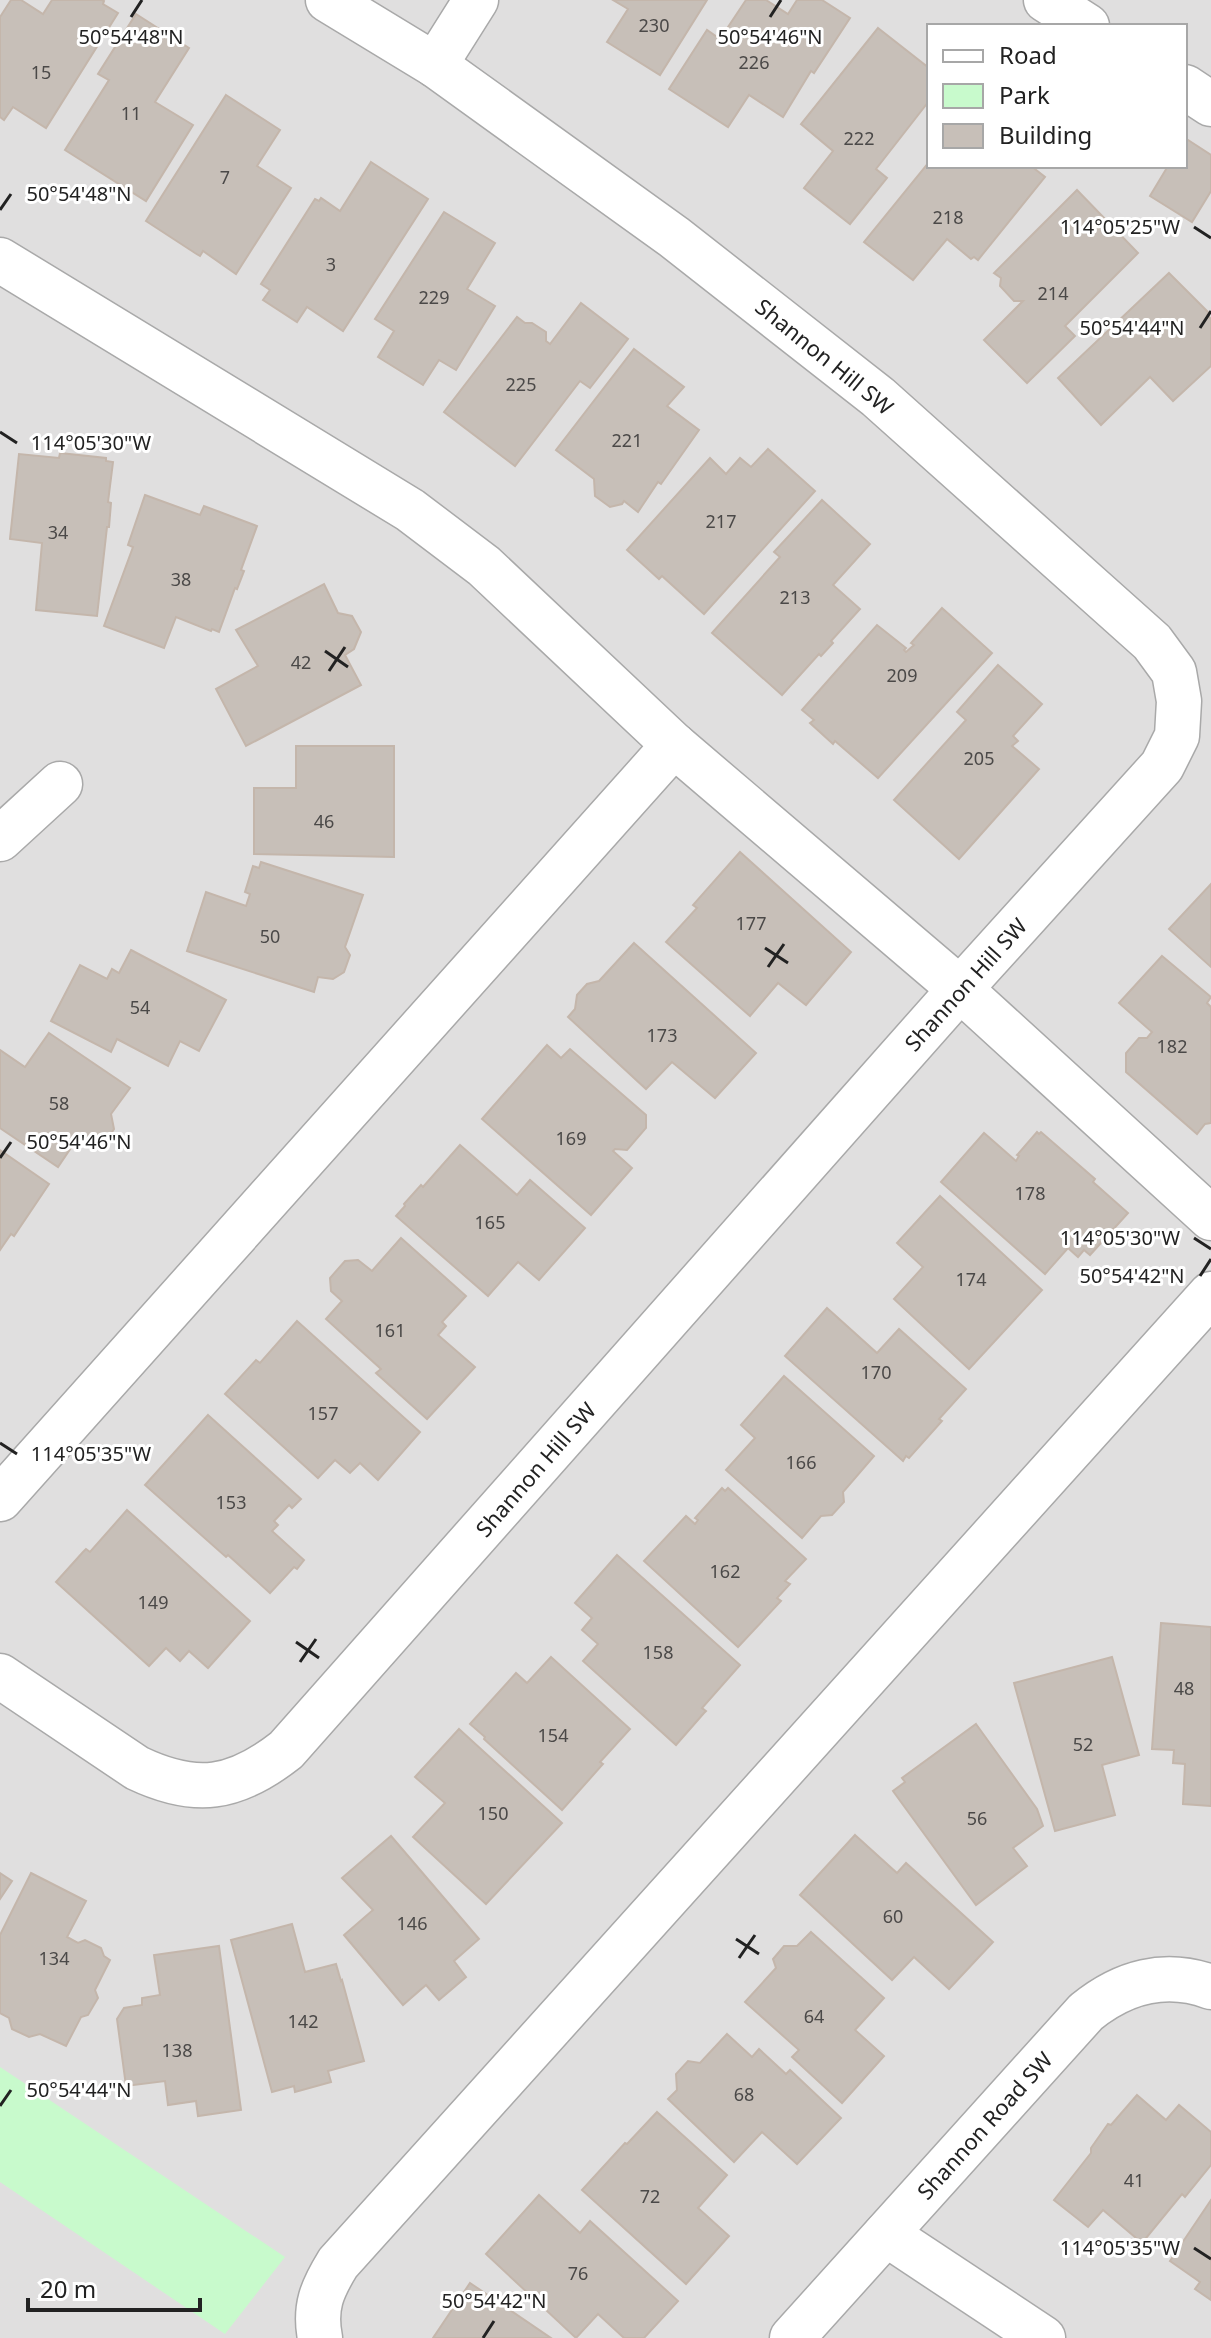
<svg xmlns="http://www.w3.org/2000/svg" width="1211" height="2338" font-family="'Noto Sans',sans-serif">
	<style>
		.residential { fill: #e0dfdf; fill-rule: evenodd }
		.park { fill: #c8facc }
		.building { fill: #c7bfb8; stroke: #c4b6ab; stroke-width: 2 }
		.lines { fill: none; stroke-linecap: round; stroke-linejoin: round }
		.minor-casing { stroke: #a9a9a9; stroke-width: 47 }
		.minor { stroke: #fff; stroke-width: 44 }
		.ticks { fill: none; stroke: #222; stroke-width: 3 }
		.labels { text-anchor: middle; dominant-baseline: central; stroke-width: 6; stroke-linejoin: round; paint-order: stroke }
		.number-label { font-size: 18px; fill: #4b4948 }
		.street-label { font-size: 22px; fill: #222; stroke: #fff }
		.ticks-label { font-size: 20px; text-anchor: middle; fill: #222; stroke: #fff; stroke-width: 6; stroke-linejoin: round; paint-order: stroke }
	</style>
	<rect width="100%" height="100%" fill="#f2efe9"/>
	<path class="residential" d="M0,0H1211V2338H0ZM929,26H1185V166H929Z"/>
	<path class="park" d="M0,2067L285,2257L225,2334L0,2182Z"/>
	<g class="building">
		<path d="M11,0H21L43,14L52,0H102L104,1L103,4L118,13L46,128L13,107L4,120L0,117V17Z"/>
		<path d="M613,0H707L660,75L607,42L628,9Z"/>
		<path d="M746,0H766L788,14L797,0H822L850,18L814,73L811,71L783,117L749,95L728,127L669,89L707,30L720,39Z"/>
		<path d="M136,14L189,48L155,102L193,125L146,201L65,150L109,80L98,74Z"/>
		<path d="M878,28L929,68V101L876,169L887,178L850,224L804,188L833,151L801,124Z"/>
		<path d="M226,95L280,130L257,166L291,188L236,274L203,251L200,256L195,253L146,221Z"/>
		<path d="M1185,138L1211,155V191L1192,222L1150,196L1168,166H1185Z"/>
		<path d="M371,162L428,199L343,331L307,307L297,322L263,300L270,290L261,284L315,199L319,201L321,198L340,211Z"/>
		<path d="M929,162V166H1031L1045,177L978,260L974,257L971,259L947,239L913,280L864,242Z"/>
		<path d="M1077,190L1138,253L1065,326L1075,336L1027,383L984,340L1023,301H1014L1000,286L1001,278L994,273Z"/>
		<path d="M444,212L495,243L467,289L495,306L456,370L439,360L423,385L378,357L394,331L375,319Z"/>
		<path d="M1169,273L1209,313L1207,315L1211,319V366L1173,401L1150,377L1101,425L1058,378Z"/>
		<path d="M581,303L628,339L590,388L580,381L515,466L444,412L517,317L525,323H532L546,332V341L550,344Z"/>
		<path d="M634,349L684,387L667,406L699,430L661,484L658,482L638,512L624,501L622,504L610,507L595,496L594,479L556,450Z"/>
		<path d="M768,449L815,491L704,614L662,576L659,579L627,550L710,458L726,474L740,458L751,467Z"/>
		<path d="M60,453L106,458V461L113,462L108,502L111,503L109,527H107L97,616L36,610L42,543L10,539L19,454L59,458Z"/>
		<path d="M145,495L200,515L204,506L257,526L241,570L244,571L237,589L235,588L219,632L212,629L211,631L176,617L164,648L104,626L133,547L128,545Z"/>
		<path d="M822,500L870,544L833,585L860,609L831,641L833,643L821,656L819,654L782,695L712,633L780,557L774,552Z"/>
		<path d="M324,584L338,613L352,616L361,632L354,649L345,655L361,685L246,746L216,689L258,666L236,630Z"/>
		<path d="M942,608L992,653L878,778L835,741L833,744L810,723L814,720L802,710L877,625L906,648L904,650L906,652L914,645L911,643Z"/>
		<path d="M998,665L1042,704L1013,736L1018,741L1012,746L1039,769L959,859L894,800L966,720L957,712Z"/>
		<path d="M296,746H394V857L254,854V788H296Z"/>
		<path d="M740,852L851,952L806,1005L778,983L750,1016L666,942L697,908L693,905Z"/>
		<path d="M261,862L363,895L345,947L350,955L344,972L333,979L318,977L314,992L187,951L206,892L246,906L250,894L245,892L253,866L259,868Z"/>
		<path d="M1211,884V967L1169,929Z"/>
		<path d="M634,943L756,1053L715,1098L672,1062L646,1089L568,1017L575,1009L577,995L587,984L599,981Z"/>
		<path d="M131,950L226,1000L199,1051L180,1041L168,1066L117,1039L111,1052L51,1021L80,965L107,979L112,969L119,973Z"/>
		<path d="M1162,956L1211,997L1207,1003L1211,1007V1123L1205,1124L1197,1134L1126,1072V1053L1139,1038H1147L1152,1032L1119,1003Z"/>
		<path d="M49,1033L130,1088L111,1114L114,1129L105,1143L87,1146L77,1139L58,1167L0,1128V1050L25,1067Z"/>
		<path d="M547,1045L561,1058L570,1049L646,1115V1128L627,1150L615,1149L613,1151L632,1168L591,1215L482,1119Z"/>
		<path d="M1037,1132L1039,1134L1041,1132L1095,1179L1093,1182L1128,1213L1090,1255L1084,1250L1078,1257L1068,1248L1045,1274L941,1182L984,1133L1016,1161L1019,1156L1017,1155Z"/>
		<path d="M460,1145L517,1195L530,1180L585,1228L539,1280L518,1262L488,1296L396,1216L405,1206L404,1204L421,1185L423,1187Z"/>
		<path d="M0,1150L49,1184L14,1236L11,1234L0,1250Z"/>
		<path d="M940,1196L1042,1290L969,1369L894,1299L923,1267L897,1243Z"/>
		<path d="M401,1238L466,1296L442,1322L446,1326L438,1335L475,1367L427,1419L376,1373L381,1369L326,1319L342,1301L331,1291L330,1278L345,1261L358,1260L372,1271Z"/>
		<path d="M827,1308L877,1353L899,1329L966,1389L939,1419L942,1421L909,1458L906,1456L903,1461L785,1356Z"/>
		<path d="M297,1321L420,1432L378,1480L360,1463L350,1473L335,1460L318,1478L225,1394L256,1360L260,1363Z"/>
		<path d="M784,1376L874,1456L843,1492L844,1502L832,1515L821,1516L802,1538L726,1470L755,1438L741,1425Z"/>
		<path d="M208,1415L301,1499L292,1508L289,1505L274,1521L278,1525L272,1531L304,1560L297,1569L294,1567L270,1593L228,1555L226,1557L145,1485Z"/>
		<path d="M722,1488L725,1491L728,1488L806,1559L785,1581L790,1584L777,1598L781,1601L738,1647L644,1561L686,1516L695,1524L698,1520L695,1518Z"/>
		<path d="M127,1510L250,1621L208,1668L189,1651L180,1661L166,1648L149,1666L56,1582L83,1552L86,1549L90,1552Z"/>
		<path d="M617,1555L740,1665L702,1708L706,1711L704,1713L676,1745L583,1661L598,1644L582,1630L592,1618L575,1603Z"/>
		<path d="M1161,1623L1211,1627V1806L1183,1804L1185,1764L1173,1763L1174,1750L1152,1749Z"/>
		<path d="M551,1657L630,1729L600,1762L603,1764L562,1810L484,1739L485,1737L470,1724L516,1673L527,1683Z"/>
		<path d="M1112,1657L1139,1755L1102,1765L1115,1815L1055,1831L1014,1683Z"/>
		<path d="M976,1724L1037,1809L1043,1826L1013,1848L1027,1866L976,1905L893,1791L905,1782L902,1778Z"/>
		<path d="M459,1729L562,1823L486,1904L413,1837L445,1803L415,1777Z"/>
		<path d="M855,1835L897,1873L906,1863L993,1942L949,1989L914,1957L892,1980L800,1895Z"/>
		<path d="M391,1836L479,1939L454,1961L466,1977L439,2000L426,1985L403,2005L344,1935L373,1910L342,1878Z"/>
		<path d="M0,1873L12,1881L0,1899Z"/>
		<path d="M31,1873L86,1901L67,1937L78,1943L85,1940L101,1948L104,1956L110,1960L95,1990L98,1998L88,2015L81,2017L66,2046L40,2034L29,2037L12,2029L9,2018L0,2013V1935Z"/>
		<path d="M292,1924L305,1972L336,1964L341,1981L342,1980L364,2061L328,2071L331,2082L295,2092L294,2086L272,2092L231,1940Z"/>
		<path d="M811,1932L884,1998L855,2030L884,2056L842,2103L792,2057L799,2050L745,2002L776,1968L773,1959L784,1946H797Z"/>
		<path d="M219,1946L241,2110L198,2116L196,2101L168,2105L165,2081L126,2086L117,2019L124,2008L142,2005V1998L160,1995L154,1955Z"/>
		<path d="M727,2034L752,2057L759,2049L786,2074L790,2070L841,2118L797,2164L762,2132L734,2162L668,2099L677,2090L676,2074L688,2061L700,2063Z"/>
		<path d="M1137,2095L1166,2120L1179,2105L1211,2132V2165L1185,2197L1182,2194L1142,2243L1103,2210L1088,2227L1054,2200L1091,2153V2148L1108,2124L1111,2125Z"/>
		<path d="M657,2112L727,2175L698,2208L729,2236L686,2284L582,2190L625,2143L627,2144Z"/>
		<path d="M539,2195L580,2233L590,2221L678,2301L644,2338H624L598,2314L576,2338L486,2254Z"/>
		<path d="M1211,2200V2300L1195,2289L1200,2282L1170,2261Z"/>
		<path d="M470,2283L551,2338H433Z"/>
	</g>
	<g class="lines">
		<g class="minor-casing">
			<g id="minor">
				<path d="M1046,0L1087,26"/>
				<path d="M435,65L476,0"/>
				<path d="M1185,87L1211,104"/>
				<path d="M0,260L410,510L484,566L674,745L960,989L1211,1218"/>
				<path d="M0,839L60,784"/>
				<path d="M0,1499L674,745"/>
				<path d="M0,1676L137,1768C196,1796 235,1790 286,1750L960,989L1162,766L1177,736L1179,701L1174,672L1152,642L878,397L674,237L435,65L328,0"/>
				<path d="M886,2234L1043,2338"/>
				<path d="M320,2338C314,2307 322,2289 338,2263L1211,1294"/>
				<path d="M792,2338L1086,2012C1123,1982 1165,1970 1211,1987"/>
			</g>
		</g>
		<use href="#minor" class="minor"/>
	</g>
	<path class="ticks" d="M131,17L142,0M770,17L781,0M0,210L11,194M1194,227L1211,238M1200,328L1211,311M0,432L17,443M325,651L348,667M329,671L345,647M765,948L788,963M768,967L784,944M0,1158L11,1142M1194,1238L1211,1249M1200,1276L1211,1259M0,1443L17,1454M296,1642L319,1658M300,1662L316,1639M736,1939L759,1954M739,1958L755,1935M0,2106L11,2090M1194,2248L1211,2259M483,2338L494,2321"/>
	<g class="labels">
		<g class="number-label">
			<text x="654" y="25">230</text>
			<text x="754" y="62">226</text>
			<text x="41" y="72">15</text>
			<text x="131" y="113">11</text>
			<text x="859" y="138">222</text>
			<text x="225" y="177">7</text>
			<text x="948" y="217">218</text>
			<text x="331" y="264">3</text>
			<text x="1053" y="293">214</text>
			<text x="434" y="297">229</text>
			<text x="521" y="384">225</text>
			<text x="627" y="440">221</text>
			<text x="721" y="521">217</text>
			<text x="58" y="532">34</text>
			<text x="181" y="579">38</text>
			<text x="795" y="597">213</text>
			<text x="301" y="662">42</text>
			<text x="902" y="675">209</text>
			<text x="979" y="758">205</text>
			<text x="324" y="821">46</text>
			<text x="751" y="923">177</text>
			<text x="270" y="936">50</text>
			<text x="140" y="1007">54</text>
			<text x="662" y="1035">173</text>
			<text x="1172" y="1046">182</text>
			<text x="59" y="1103">58</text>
			<text x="571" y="1138">169</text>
			<text x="1030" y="1193">178</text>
			<text x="490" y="1222">165</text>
			<text x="971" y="1279">174</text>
			<text x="390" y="1330">161</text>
			<text x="876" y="1372">170</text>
			<text x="323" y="1413">157</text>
			<text x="801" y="1462">166</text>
			<text x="231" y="1502">153</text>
			<text x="725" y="1571">162</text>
			<text x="153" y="1602">149</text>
			<text x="658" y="1652">158</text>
			<text x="1184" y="1688">48</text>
			<text x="553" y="1735">154</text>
			<text x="1083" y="1744">52</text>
			<text x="493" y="1813">150</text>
			<text x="977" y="1818">56</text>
			<text x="893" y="1916">60</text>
			<text x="412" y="1923">146</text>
			<text x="54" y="1958">134</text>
			<text x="814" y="2016">64</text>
			<text x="303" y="2021">142</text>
			<text x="177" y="2050">138</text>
			<text x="744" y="2094">68</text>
			<text x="1134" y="2180">41</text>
			<text x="650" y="2196">72</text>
			<text x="578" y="2273">76</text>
		</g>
		<g class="street-label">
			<text transform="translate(825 356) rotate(39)">Shannon Hill SW</text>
			<text transform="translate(965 984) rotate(-48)">Shannon Hill SW</text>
			<text transform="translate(535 1469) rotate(-49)">Shannon Hill SW</text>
			<text transform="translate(984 2125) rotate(-48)">Shannon Road SW</text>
		</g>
	</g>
	<g class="ticks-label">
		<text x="131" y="44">50°54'48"N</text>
		<text x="770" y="44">50°54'46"N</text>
		<text x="79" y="201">50°54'48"N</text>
		<text x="1120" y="234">114°05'25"W</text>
		<text x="1132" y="335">50°54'44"N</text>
		<text x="91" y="450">114°05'30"W</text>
		<text x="79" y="1149">50°54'46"N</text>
		<text x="1120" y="1245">114°05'30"W</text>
		<text x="1132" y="1283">50°54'42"N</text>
		<text x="91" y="1461">114°05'35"W</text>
		<text x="79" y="2097">50°54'44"N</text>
		<text x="1120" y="2255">114°05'35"W</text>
		<text x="494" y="2308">50°54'42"N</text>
	</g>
	<rect x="927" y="24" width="260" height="144" fill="#ffffff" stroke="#a7a7a7" stroke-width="2"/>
	<rect x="943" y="50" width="40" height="12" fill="#ffffff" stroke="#a7a7a7" stroke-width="2"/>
	<text x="999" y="64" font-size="24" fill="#222222">Road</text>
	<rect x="943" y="84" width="40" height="24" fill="#c8facc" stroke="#a7a7a7" stroke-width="2"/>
	<text x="999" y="104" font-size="24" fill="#222222">Park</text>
	<rect x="943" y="124" width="40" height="24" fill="#c7bfb8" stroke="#a7a7a7" stroke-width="2"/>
	<text x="999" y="144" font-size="24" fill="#222222">Building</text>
	<path d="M28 2298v12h172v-12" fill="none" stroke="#222222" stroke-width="4"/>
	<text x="40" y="2298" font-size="24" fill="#222222" stroke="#ffffff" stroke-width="6" paint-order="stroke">20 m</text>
</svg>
